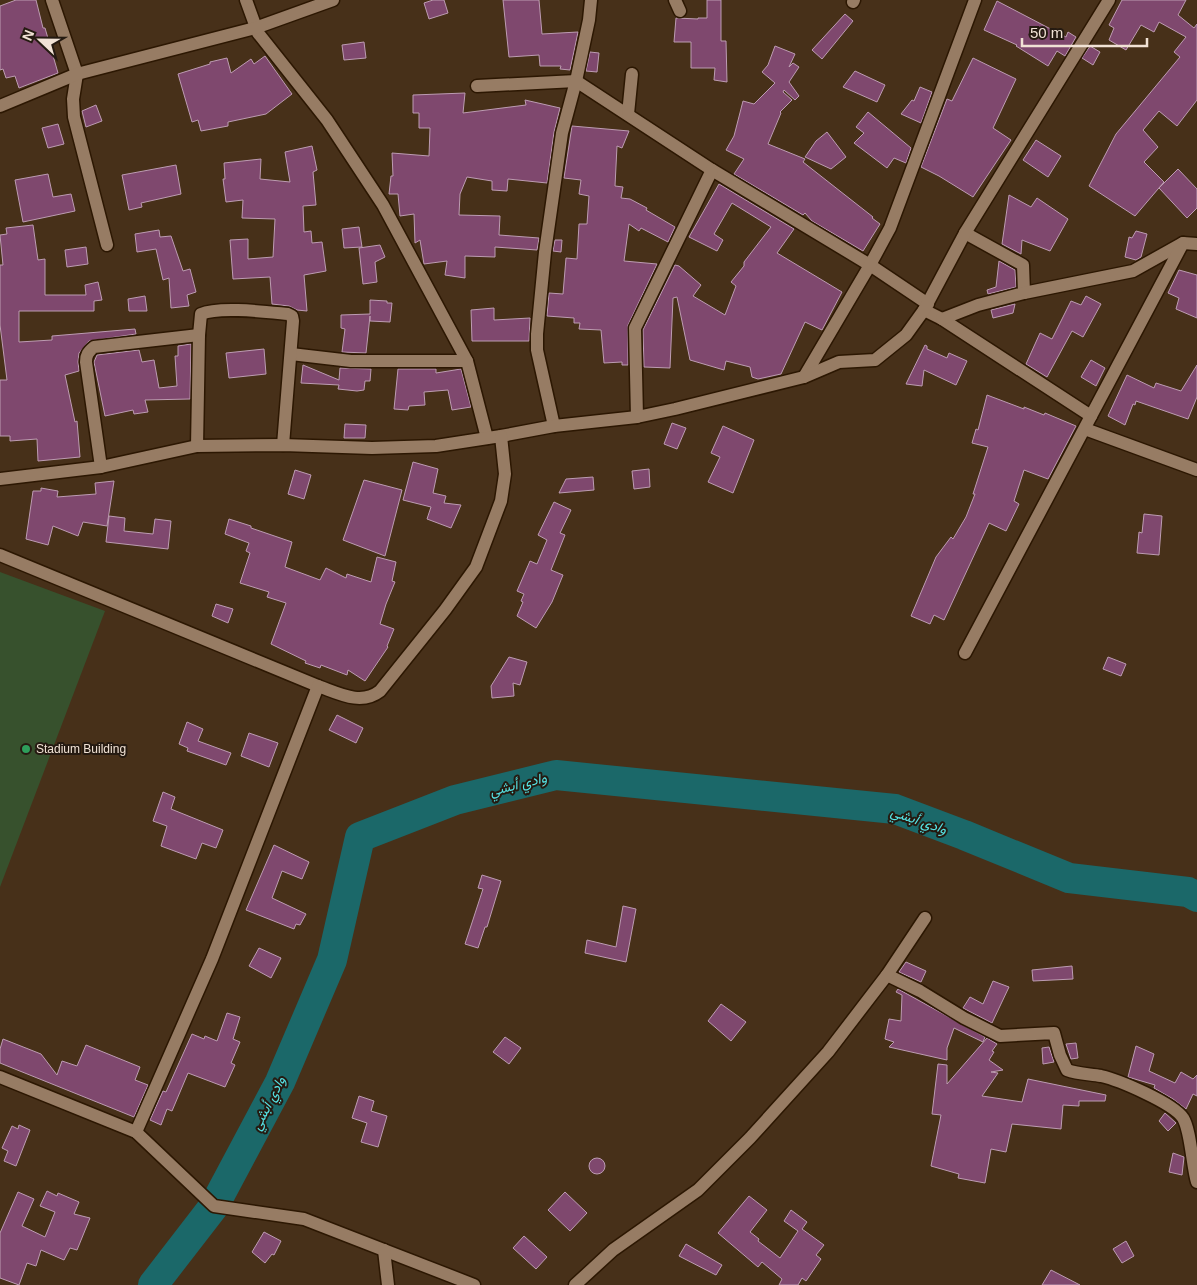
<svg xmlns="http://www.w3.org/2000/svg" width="1197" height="1285" font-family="Arial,Vazirmatn,sans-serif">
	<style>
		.green { fill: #37512d }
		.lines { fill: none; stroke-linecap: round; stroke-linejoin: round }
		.river { stroke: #1b6869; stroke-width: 30 }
		.building { fill: #7f486e; stroke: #bd9cb2 }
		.minor-casing { stroke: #2c1702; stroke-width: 15 }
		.minor { stroke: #977c64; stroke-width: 12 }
		.leisure-dot { fill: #2e9e5b; stroke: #251a11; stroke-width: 2 }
		.labels { text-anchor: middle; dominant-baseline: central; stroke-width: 4; stroke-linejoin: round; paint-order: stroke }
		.poi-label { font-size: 12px; fill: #f1e2d5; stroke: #251a11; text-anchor: start }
		.water-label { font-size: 14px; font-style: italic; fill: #56e3e5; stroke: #251a11 }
	</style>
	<rect width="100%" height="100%" fill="#473019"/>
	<path class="green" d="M0,572L105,611L0,887Z"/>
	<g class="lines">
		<path class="river" d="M153,1285L214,1206L280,1082L332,960L360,837L455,800L556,775L895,809L964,835L1069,878L1188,892L1197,897"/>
	</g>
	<g class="building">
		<path d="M16,0H36L43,28H45L58,73L19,88L15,76L6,78L3,69L0,70V6Z"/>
		<path d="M433,0H444L448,13L429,19L424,3Z"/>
		<path d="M503,0H539L542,34L578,32L570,70L560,69L561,66H540L539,55L509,57Z"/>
		<path d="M707,0H721V41H726L727,82L714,80L715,68H691V42H674L676,18L698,19V18H707Z"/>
		<path d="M1122,0H1186L1178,15L1194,28L1197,24V100L1177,126L1159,111L1143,130L1158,147L1144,162L1164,182L1135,216L1089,186L1116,134L1180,57L1174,52L1186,37L1159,22L1154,32L1141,25L1126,50L1109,40L1114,28L1109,25Z"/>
		<path d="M997,1L1066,37L1068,32L1076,37L1065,56L1057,51L1048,66L1016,46L1017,45L984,30Z"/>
		<path d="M845,14L853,21L822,59L812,50Z"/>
		<path d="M364,42L366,58L344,60L342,45Z"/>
		<path d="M775,46L795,54L789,67L793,63L799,67L789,82L799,96L795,100L784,90L783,92L792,100L780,112L781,113L768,144L805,159L803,162L873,217L872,218L880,224L863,251L812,221L805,213L803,215L734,174L744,159L726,150L734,136L743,101L754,104L775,83L762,72L768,65Z"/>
		<path d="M1090,46L1100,52L1093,65L1082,58Z"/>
		<path d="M590,52L599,53L597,72L586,71Z"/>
		<path d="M265,56L292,94L266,114L228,122V126L201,131L198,120L192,122L178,74L210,64V62L227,58L231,73L251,59L254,64Z"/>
		<path d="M973,58L1016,79L993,128L1011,140L973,197L939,176L921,167L947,99L952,101Z"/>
		<path d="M855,71L885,85L877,102L843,87Z"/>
		<path d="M920,87L932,92L921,123L901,114L912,100L914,101Z"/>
		<path d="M465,93L463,113L526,105L525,100L560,108L554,132L547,183L508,179L507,191L492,190V181L467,177L460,194L459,215L500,216L499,235L539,238L537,250L495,247V257L465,256V278L445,275L447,261L424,264L420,240L415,243L414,214L400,216L398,194H389L391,176H393L392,153L429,156L430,128H419V113H413V95Z"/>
		<path d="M96,105L102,121L86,127L82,111Z"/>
		<path d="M868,112L911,148L906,163L894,158L887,168L854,143L864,133L856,127Z"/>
		<path d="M58,124L64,144L48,148L42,128Z"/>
		<path d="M572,126L629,131L622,148L617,146L615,186L623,187L621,198L630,199L647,208L646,210L675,227L668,242L641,228L639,231L629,224L624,261L657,264L628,325V365H622V362L604,363L601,330L579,329L580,323H574V318L547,316L549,293L563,294L566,258L577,259L579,224H587L589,196L579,194L581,180L564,178Z"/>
		<path d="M827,132L846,157L831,169L805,157L816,141Z"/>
		<path d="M1036,140L1061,156L1048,177L1023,160Z"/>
		<path d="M312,146L317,170L313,172L316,205L303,206L304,232L311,231L312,243L322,242L326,271L304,275L307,311L297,310L289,306L272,304L270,277L233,279L230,240L248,239V259L273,257L275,219L242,218L243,200L226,202L223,179H225L224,163L261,159L260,179L290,182L285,152Z"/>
		<path d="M176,165L181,194L141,203L142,207L129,210L122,175Z"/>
		<path d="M1178,169L1197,189V208L1187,218L1159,188Z"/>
		<path d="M48,174L53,197L71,194L75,211L23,222L15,180Z"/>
		<path d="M719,184L794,229L777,253L842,292L822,330L805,322L781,374L758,379L752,377L750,367L726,361L724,370L690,360L677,297L673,298L670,368L644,367L643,330L675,265L679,266L701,285L693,296L725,315L736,286L731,282L744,266V262L771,227L732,203L714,234L723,240L717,251L689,237Z"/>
		<path d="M1009,195L1031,207L1037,198L1068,219L1050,251L1022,240L1021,254L1002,244Z"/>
		<path d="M33,225L38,260L45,259V295H86L85,285L98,282L102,300L94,301V311H19V342L52,340V336L135,329L136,334L89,341L79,353L78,362L79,371L65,375L75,422L77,421L80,457L38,461L37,439L10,441V436H0V380H7L0,325V265H3L0,235L7,234L6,228Z"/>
		<path d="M359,227L362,247L344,248L342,229Z"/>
		<path d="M159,230L160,237L171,236L183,271L190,269L196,292L187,295L189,306L171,308L169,278L163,280L156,249L137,252L135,234Z"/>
		<path d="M1136,231L1147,234L1141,257L1136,260L1125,257L1129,237L1132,238Z"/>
		<path d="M555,240H562L561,252L553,251Z"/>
		<path d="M380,245L385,257L375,262L377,282L363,284L359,248Z"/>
		<path d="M86,247L88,264L67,267L65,250Z"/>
		<path d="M999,261L1015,270L1016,287L988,294L987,290L996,287Z"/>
		<path d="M1179,270L1197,275V318L1176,309L1179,298L1168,293Z"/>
		<path d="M145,296L147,311H129L128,299Z"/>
		<path d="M1086,296L1101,304L1083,337L1072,331L1047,377L1026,364L1040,333L1052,339L1071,301L1081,305Z"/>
		<path d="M370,300L387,301V303H392L390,322L370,321V316L366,353L342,352L345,329L341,328V315L370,314Z"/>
		<path d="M1015,304L1013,313L993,318L991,310Z"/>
		<path d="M494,308V320L530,318L529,341H472L471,310Z"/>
		<path d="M191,344L190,399L145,400L148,412L134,414L133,410L105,416L94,362L97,355L139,350L142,362L154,360L159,388L177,386L175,356H178V346Z"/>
		<path d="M925,345L927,346V349L947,358L949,353L967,361L956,385L924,370L922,386L906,384Z"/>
		<path d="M264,349L266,374L229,378L226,353Z"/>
		<path d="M1091,360L1105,368L1096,386L1081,377Z"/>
		<path d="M303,365L339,380L340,368L371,369L370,381H365L364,390L357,391L338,389L339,385L301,383Z"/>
		<path d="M1197,365V397L1188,419L1136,401L1135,405L1133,404L1125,425L1108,416L1127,375L1154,388L1156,383L1181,391Z"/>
		<path d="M398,369H436V373L461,369L471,407L452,410L448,390L424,392L425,405L409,406L408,410L394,409Z"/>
		<path d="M987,395L1024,409V407L1044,415L1045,413L1076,426L1048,479L1024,470L1014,501L1019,504L1006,531L989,523L944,620L934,615L930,624L911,616L936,557L951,537L953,539L966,517L975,494H973L988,447L972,443L976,429L978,430Z"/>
		<path d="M672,423L686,428L677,449L664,444Z"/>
		<path d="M345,424L366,425L365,438H344Z"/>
		<path d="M723,426L754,440L733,493L708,482L720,457L711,453Z"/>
		<path d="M413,462L438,469L433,493L446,496L444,503L461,505L451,528L427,519L431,507L403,500Z"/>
		<path d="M649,469L650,487L634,489L632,471Z"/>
		<path d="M295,470L311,475L304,499L288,494Z"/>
		<path d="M593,477L594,490L559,493L566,479Z"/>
		<path d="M364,480L402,490L385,556L343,540Z"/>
		<path d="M114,481L107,526L83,522L78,536L53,526L48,545L26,539L33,491H41V488L58,491L57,497L96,494L95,483Z"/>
		<path d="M554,502L571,510L560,533L565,535L551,570L563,575L552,602L536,628L517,616L523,602L521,601L524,594L517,591L530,561L537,564L547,540L538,535Z"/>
		<path d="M1144,514L1162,516L1159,555L1137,553L1139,532L1142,533Z"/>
		<path d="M109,516L125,518L124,531L153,534L155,519L171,521L168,549L106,542Z"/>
		<path d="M229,519L251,526V528L292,542L285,567L320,580L326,568L346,578L347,574L371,582L377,557L396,562L392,581L395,582L386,604L380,624L394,629L387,646L388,647L365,681L348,670L347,675L321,665L320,668L305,663L306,661L271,644L286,603L267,597L269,592L240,583L250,553L246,551L249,543L225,534Z"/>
		<path d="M216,604L233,609L228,623L212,616Z"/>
		<path d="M509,657L527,662L520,685L513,683L514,696L492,698L491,686Z"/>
		<path d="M1108,657L1126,664L1121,676L1103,669Z"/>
		<path d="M337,715L363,728L356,743L329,730Z"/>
		<path d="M187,722L203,729L198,741L231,753L226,765L187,751L188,748L179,744Z"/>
		<path d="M249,733L278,743L269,767L241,756Z"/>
		<path d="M163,792L175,797L171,809L223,830L216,848L202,843L196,859L161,846L167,826L153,821Z"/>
		<path d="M274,845L309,862L302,879L282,871L272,898L306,914L300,925L296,924L294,929L246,910Z"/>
		<path d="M482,875L501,881L487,927H485L478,948L465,944L483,889L478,888Z"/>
		<path d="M623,906L636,909L626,962L585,953L587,940L616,947Z"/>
		<path d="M259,948L281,958L271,978L249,966Z"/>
		<path d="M906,962L926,971L921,982L899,972Z"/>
		<path d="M1072,966L1073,979L1033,981L1032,970Z"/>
		<path d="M993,981L1009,987L992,1023L963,1008L970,997L983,1004Z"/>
		<path d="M898,989L985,1037L983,1042L954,1028L947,1048V1060L889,1047L894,1042L885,1039L889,1019L901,1021L902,995L896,992Z"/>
		<path d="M721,1004L746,1022L731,1041L708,1021Z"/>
		<path d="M227,1013L240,1017L233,1039L240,1042L231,1063L235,1065L225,1087L188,1073L172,1111L167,1109L161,1125L150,1120L163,1091L166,1092L192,1034L204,1039L205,1036L217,1041Z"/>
		<path d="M505,1037L521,1048L509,1064L493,1052Z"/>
		<path d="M987,1038L997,1044L992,1051L994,1052L989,1060L1003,1070L991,1072L998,1073L982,1096L1022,1102L1028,1079L1106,1095L1105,1101H1079V1106L1063,1105L1061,1129L1012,1124L1006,1152L991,1149L985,1183L958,1178L959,1174L931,1166L941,1115L932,1114L938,1064L947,1065V1084Z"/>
		<path d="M3,1039L41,1054L57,1075L62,1061L77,1066L86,1045L140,1067L135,1080L148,1085L134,1117L0,1063V1049Z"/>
		<path d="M1076,1043L1078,1058L1071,1059L1066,1044Z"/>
		<path d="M1136,1046L1154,1054L1149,1071L1175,1083L1181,1072L1193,1079L1197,1075V1096L1193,1094L1186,1109L1173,1099L1154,1088L1155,1085L1128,1077Z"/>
		<path d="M1049,1047L1054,1062L1043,1064L1042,1048Z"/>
		<path d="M359,1096L374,1101L371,1111L387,1116L378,1147L361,1142L367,1123L352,1118Z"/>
		<path d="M1165,1113L1176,1123L1168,1131L1159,1121Z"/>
		<path d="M19,1125L30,1130L16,1166L4,1161L8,1151L2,1148L12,1126L18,1129Z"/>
		<path d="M1173,1153L1184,1157L1182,1175L1169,1172Z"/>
		<circle cx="597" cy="1166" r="8"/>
		<path d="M47,1191L57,1196L58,1193L79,1202L74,1214L90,1218L77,1250L70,1248L64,1260L41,1250L36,1266L27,1263L19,1285L0,1278V1233L18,1192L34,1199L22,1226L45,1237L55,1212L40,1206Z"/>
		<path d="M565,1192L587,1213L570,1231L548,1210Z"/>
		<path d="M749,1196L767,1210L750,1232L759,1239L758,1241L780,1258L798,1231L784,1221L791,1210L807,1222L802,1229L824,1245L816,1255L821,1259L806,1281L802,1278L798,1285H779L782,1279L762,1262L758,1267L718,1233Z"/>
		<path d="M264,1232L281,1241L274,1255L272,1254L265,1263L252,1252Z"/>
		<path d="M524,1236L547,1257L536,1269L513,1248Z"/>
		<path d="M1126,1241L1134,1256L1122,1263L1113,1249Z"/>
		<path d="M686,1244L722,1265L716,1275L679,1256Z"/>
		<path d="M1051,1270L1080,1285H1042Z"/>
	</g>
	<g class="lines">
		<g class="minor-casing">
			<g id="minor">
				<path d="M52,0L77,74L73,99L74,117L107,245"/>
				<path d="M246,0L258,33L327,120L383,205L467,361L487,438"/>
				<path d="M675,0L680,11"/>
				<path d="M853,2L854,0"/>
				<path d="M477,86L576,81L712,170L870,265L928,304"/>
				<path d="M0,106L77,74L255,28L333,0"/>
				<path d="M628,114L632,74"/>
				<path d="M965,233L1023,265L1024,293"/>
				<path d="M924,310L942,319L1091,416"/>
				<path d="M942,319L978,305L1024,293L1133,271L1183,243L1197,244"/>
				<path d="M291,354L351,361H467"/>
				<path d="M804,377L870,265L890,228L975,0"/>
				<path d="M637,417L635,328L712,170"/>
				<path d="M554,426L537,350V334L545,252L562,133L576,81L589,20L591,0"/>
				<path d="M1085,429L1197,470"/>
				<path d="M197,446L199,335L201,314C219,306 267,312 288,314L292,316L293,321L283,445"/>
				<path d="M101,467L86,362C86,355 88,352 94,347L199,335"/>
				<path d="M0,479L101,467L197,446L283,445L372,448L436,446L501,436L554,426L637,417L675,409L804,377L839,362L875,360L906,335L924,310L965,233L1109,0"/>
				<path d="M0,555L318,686C338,693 361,706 380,691L445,610L476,567L501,501L505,474L501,436"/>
				<path d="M965,653L1183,243"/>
				<path d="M887,975L920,991L964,1018L1000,1036L1054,1033L1060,1055L1067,1070C1078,1074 1090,1074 1101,1076C1119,1080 1173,1103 1183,1118C1191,1131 1192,1166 1197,1182"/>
				<path d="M0,1077L136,1132L214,1206L304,1219L474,1285"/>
				<path d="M136,1132L212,959L318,686"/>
				<path d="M384,1250L388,1285"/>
				<path d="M575,1285L613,1250L698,1190L750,1138L828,1052L887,975L925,918"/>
			</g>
		</g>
		<use href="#minor" class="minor"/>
	</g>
	<circle class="leisure-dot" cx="26" cy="749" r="5"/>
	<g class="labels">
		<g class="poi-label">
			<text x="36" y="749">Stadium Building</text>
		</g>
		<g class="water-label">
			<text transform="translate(518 784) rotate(-14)">وادي أبشي</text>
			<text transform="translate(919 820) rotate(19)">وادي أبشي</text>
			<text transform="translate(268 1103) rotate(-63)">وادي أبشي</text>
		</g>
	</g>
	<g transform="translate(40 40) rotate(292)" stroke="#251a11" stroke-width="4" paint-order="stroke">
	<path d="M0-4L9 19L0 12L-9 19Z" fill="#f1e2d5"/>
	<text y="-8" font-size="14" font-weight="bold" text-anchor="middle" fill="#f1e2d5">N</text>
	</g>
	<path d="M1022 38v8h125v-8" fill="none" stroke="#f1e2d5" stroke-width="2.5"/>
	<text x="1030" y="38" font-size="15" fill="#f1e2d5" stroke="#251a11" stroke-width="4" paint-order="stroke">50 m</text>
</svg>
